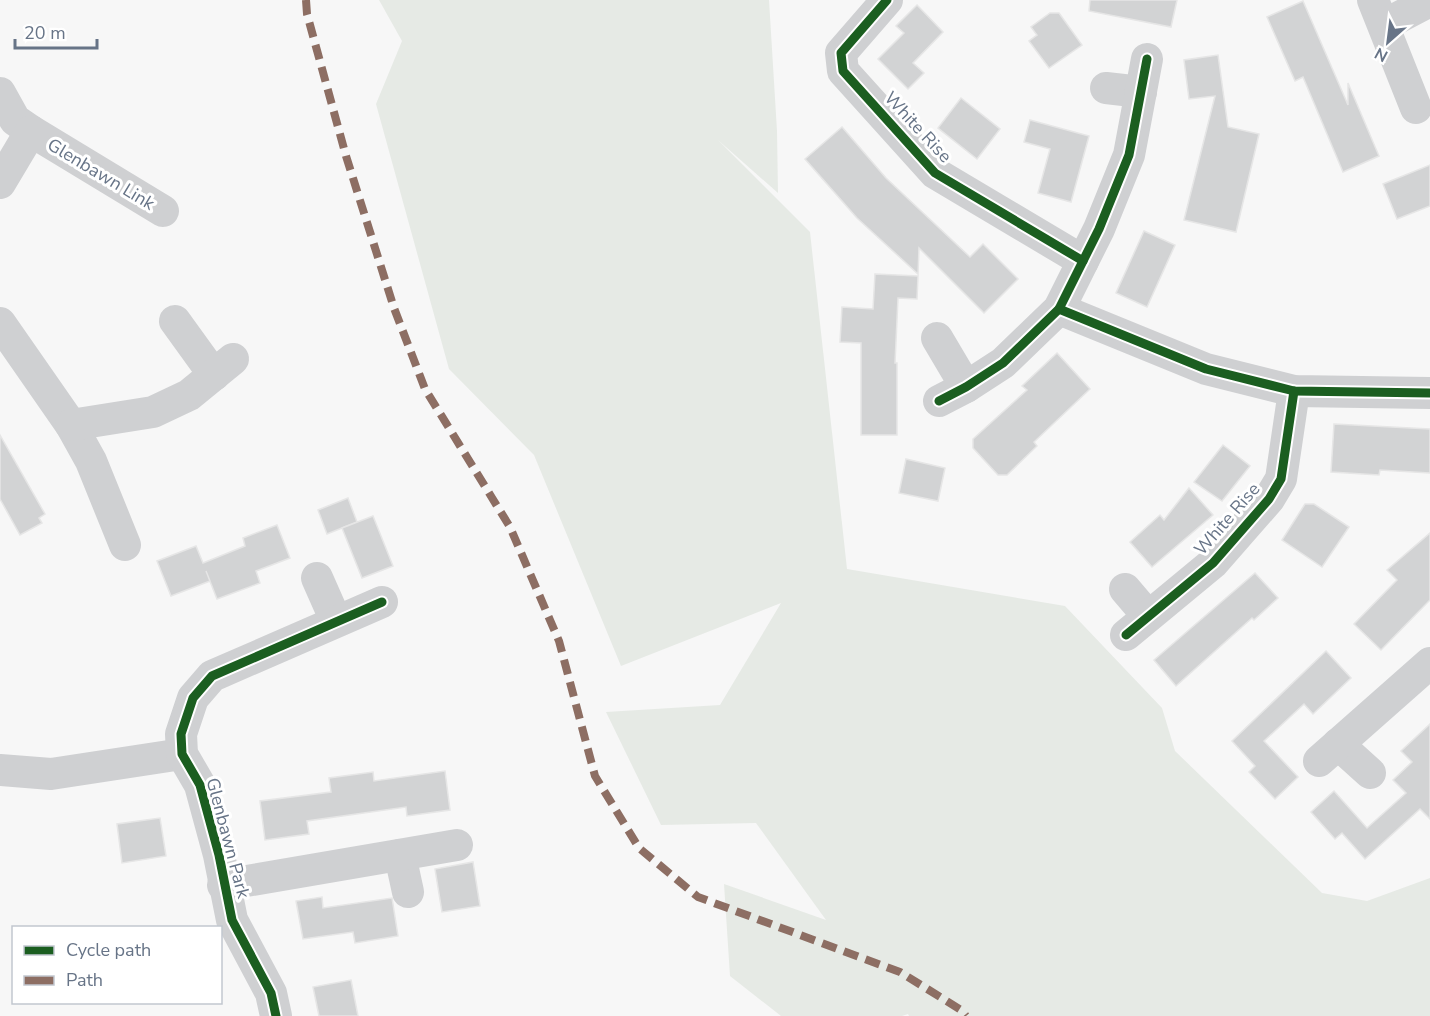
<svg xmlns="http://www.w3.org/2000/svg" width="1430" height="1016" font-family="'Nunito Sans',sans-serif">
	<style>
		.green { fill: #e6eae5 }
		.building { fill: #d2d3d4; stroke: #e6e6e6; stroke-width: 1.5 }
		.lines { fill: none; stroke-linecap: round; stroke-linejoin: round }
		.minor { stroke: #cfd0d2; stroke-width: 32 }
		.quiet { stroke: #8d6e63; stroke-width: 8; stroke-dasharray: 15 8; stroke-linecap: butt }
		.cycleway-casing { stroke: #fff; stroke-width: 13 }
		.cycleway { stroke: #1b5e20; stroke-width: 9 }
		.labels { text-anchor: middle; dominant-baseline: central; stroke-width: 6; stroke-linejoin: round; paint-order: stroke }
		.street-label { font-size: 18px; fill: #677487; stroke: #fff }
	</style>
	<rect width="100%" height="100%" fill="#f7f7f7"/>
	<path class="green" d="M379,0H769L777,131L778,193L718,140L810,232L847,569L1065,606L1162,708L1175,751L1322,893L1367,901L1430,878V1016H909L908,1014L902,1016H781L730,976L724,884L826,920L756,823L661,825L606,712L720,705L781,603L621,666L534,455L449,369L376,104L402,41Z"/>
	<g class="building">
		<path d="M1090,0H1177L1171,27L1089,11Z"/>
		<path d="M1303,1L1348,105V83L1379,156L1343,172L1303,77L1295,81L1267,17Z"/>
		<path d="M917,5L943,32L913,63L924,73L908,89L878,59L904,33L896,26Z"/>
		<path d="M1050,13H1059L1082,45L1049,68L1029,41L1037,35L1031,27Z"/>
		<path d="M1218,55L1228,127L1259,134L1236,232L1184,220L1215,96L1189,99L1184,60Z"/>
		<path d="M961,98L1000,129L977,159L938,128Z"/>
		<path d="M1030,120L1089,136L1071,202L1038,193L1050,149L1024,142Z"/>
		<path d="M842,127L886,178L970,257L983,244L1018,279L984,313L919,248L918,274L857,218L805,159Z"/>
		<path d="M1430,165V206L1397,219L1383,184Z"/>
		<path d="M1144,231L1175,245L1147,307L1116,293Z"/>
		<path d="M875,274L918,276L917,299L898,298L895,363H897V435H861V343L840,342L842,307L873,309Z"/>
		<path d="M1057,353L1090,389L1034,442L1037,446L1007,475H998L973,448V439L1027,390L1022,386Z"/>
		<path d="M1334,424L1430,429V473L1380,470L1379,475L1331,472Z"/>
		<path d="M0,435L45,514L39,518L42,523L20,535L0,499Z"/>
		<path d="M1223,445L1250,466L1222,501L1194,482Z"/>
		<path d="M906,459L945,468L938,501L899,493Z"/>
		<path d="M1189,488L1213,515L1152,567L1130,542L1160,515L1164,520Z"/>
		<path d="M348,498L357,522L327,534L318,510Z"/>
		<path d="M1305,504H1314L1349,527L1322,567L1282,540Z"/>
		<path d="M373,516L393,566L362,578L342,528Z"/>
		<path d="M277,525L290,558L256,571L260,583L217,599L206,571L210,581L171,596L157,561L196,546L203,563L245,546L243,538Z"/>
		<path d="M1430,533V600L1381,650L1354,624L1397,580L1387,570Z"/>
		<path d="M1255,573L1278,598L1254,620L1252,618L1176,686L1154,660Z"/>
		<path d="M1326,651L1351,678L1313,714L1304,704L1264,741L1298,777L1275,799L1249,772L1255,766L1232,741Z"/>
		<path d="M1430,724V819L1420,809L1365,859L1342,833L1335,839L1311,812L1334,791L1367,828L1406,793L1393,780L1412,762L1401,751Z"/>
		<path d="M445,771L450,810L407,816L406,807L307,821L309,834L265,840L260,801L331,792L329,778L373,772L374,781Z"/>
		<path d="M160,818L166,856L122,863L117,824Z"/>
		<path d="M473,862L480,906L442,912L435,869Z"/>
		<path d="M322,897L323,908L392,898L398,936L355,943L353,932L303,939L296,901Z"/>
		<path d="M351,980L358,1016H319L313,987Z"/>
	</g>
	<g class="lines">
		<g class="minor">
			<path d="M887,0L841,53L843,71L935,173L1083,261"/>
			<path d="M1373,0L1416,108"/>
			<path d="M1384,25L1430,1"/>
			<path d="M1106,88L1141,92"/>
			<path d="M0,93L15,120L31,131"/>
			<path d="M0,183L31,131L163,211"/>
			<path d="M1059,309L1206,369L1294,391L1430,393"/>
			<path d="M175,321L214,375"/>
			<path d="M0,323L71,425L91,461L125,545"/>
			<path d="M937,338L966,387"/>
			<path d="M939,401L966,387L1003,363L1059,309L1099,229L1129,155L1147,59"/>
			<path d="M71,425L153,412L189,395L233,359"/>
			<path d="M317,578L336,621"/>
			<path d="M1125,589L1148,616"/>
			<path d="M1126,635L1213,563L1269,499L1281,479L1294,391"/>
			<path d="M1338,744L1370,773"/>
			<path d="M1319,761L1430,663"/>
			<path d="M0,770L51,774L182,754"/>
			<path d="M400,855L408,892"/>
			<path d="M223,885L457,845"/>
			<path d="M276,1016L271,993L232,920L219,855L200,785L182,754L181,734L193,698L212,676L382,602"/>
		</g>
		<path class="quiet" d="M306,0L307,14L346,156L394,308L425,389L510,527L559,641L595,776L639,848L698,897L900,972L961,1010L966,1016"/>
		<g class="cycleway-casing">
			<g id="cycleway">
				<path d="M887,0L841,53L843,71L935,173L1083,261"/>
				<path d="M1059,309L1206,369L1294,391L1430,393"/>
				<path d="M939,401L966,387L1003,363L1059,309L1099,229L1129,155L1147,59"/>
				<path d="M1126,635L1213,563L1269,499L1281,479L1294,391"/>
				<path d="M276,1016L271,993L232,920L219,855L200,785L182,754L181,734L193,698L212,676L382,602"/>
			</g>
		</g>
		<use href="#cycleway" class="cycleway"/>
	</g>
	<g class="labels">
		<g class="street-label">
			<text transform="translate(918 127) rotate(47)">White Rise</text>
			<text transform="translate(101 174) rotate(31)">Glenbawn Link</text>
			<text transform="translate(1227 519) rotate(-49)">White Rise</text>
			<text transform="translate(228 838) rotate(75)">Glenbawn Park</text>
		</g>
	</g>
	<rect x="12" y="926" width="210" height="78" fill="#ffffff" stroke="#c2c7cf" stroke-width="1.5"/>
	<rect x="24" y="946" width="30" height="9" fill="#1b5e20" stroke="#c2c7cf" stroke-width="1.5"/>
	<text x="66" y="956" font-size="18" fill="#677487">Cycle path</text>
	<rect x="24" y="976" width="30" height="9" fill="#8d6e63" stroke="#c2c7cf" stroke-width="1.5"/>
	<text x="66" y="986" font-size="18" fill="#677487">Path</text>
	<g transform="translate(1388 42) rotate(208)" stroke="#ffffff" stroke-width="4.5" paint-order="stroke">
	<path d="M0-4.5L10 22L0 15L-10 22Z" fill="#677487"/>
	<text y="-9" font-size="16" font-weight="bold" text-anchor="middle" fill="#677487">N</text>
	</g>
	<path d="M15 39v9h82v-9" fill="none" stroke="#677487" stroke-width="3"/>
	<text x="24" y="39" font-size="18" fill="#677487" stroke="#ffffff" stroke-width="4.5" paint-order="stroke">20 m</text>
</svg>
